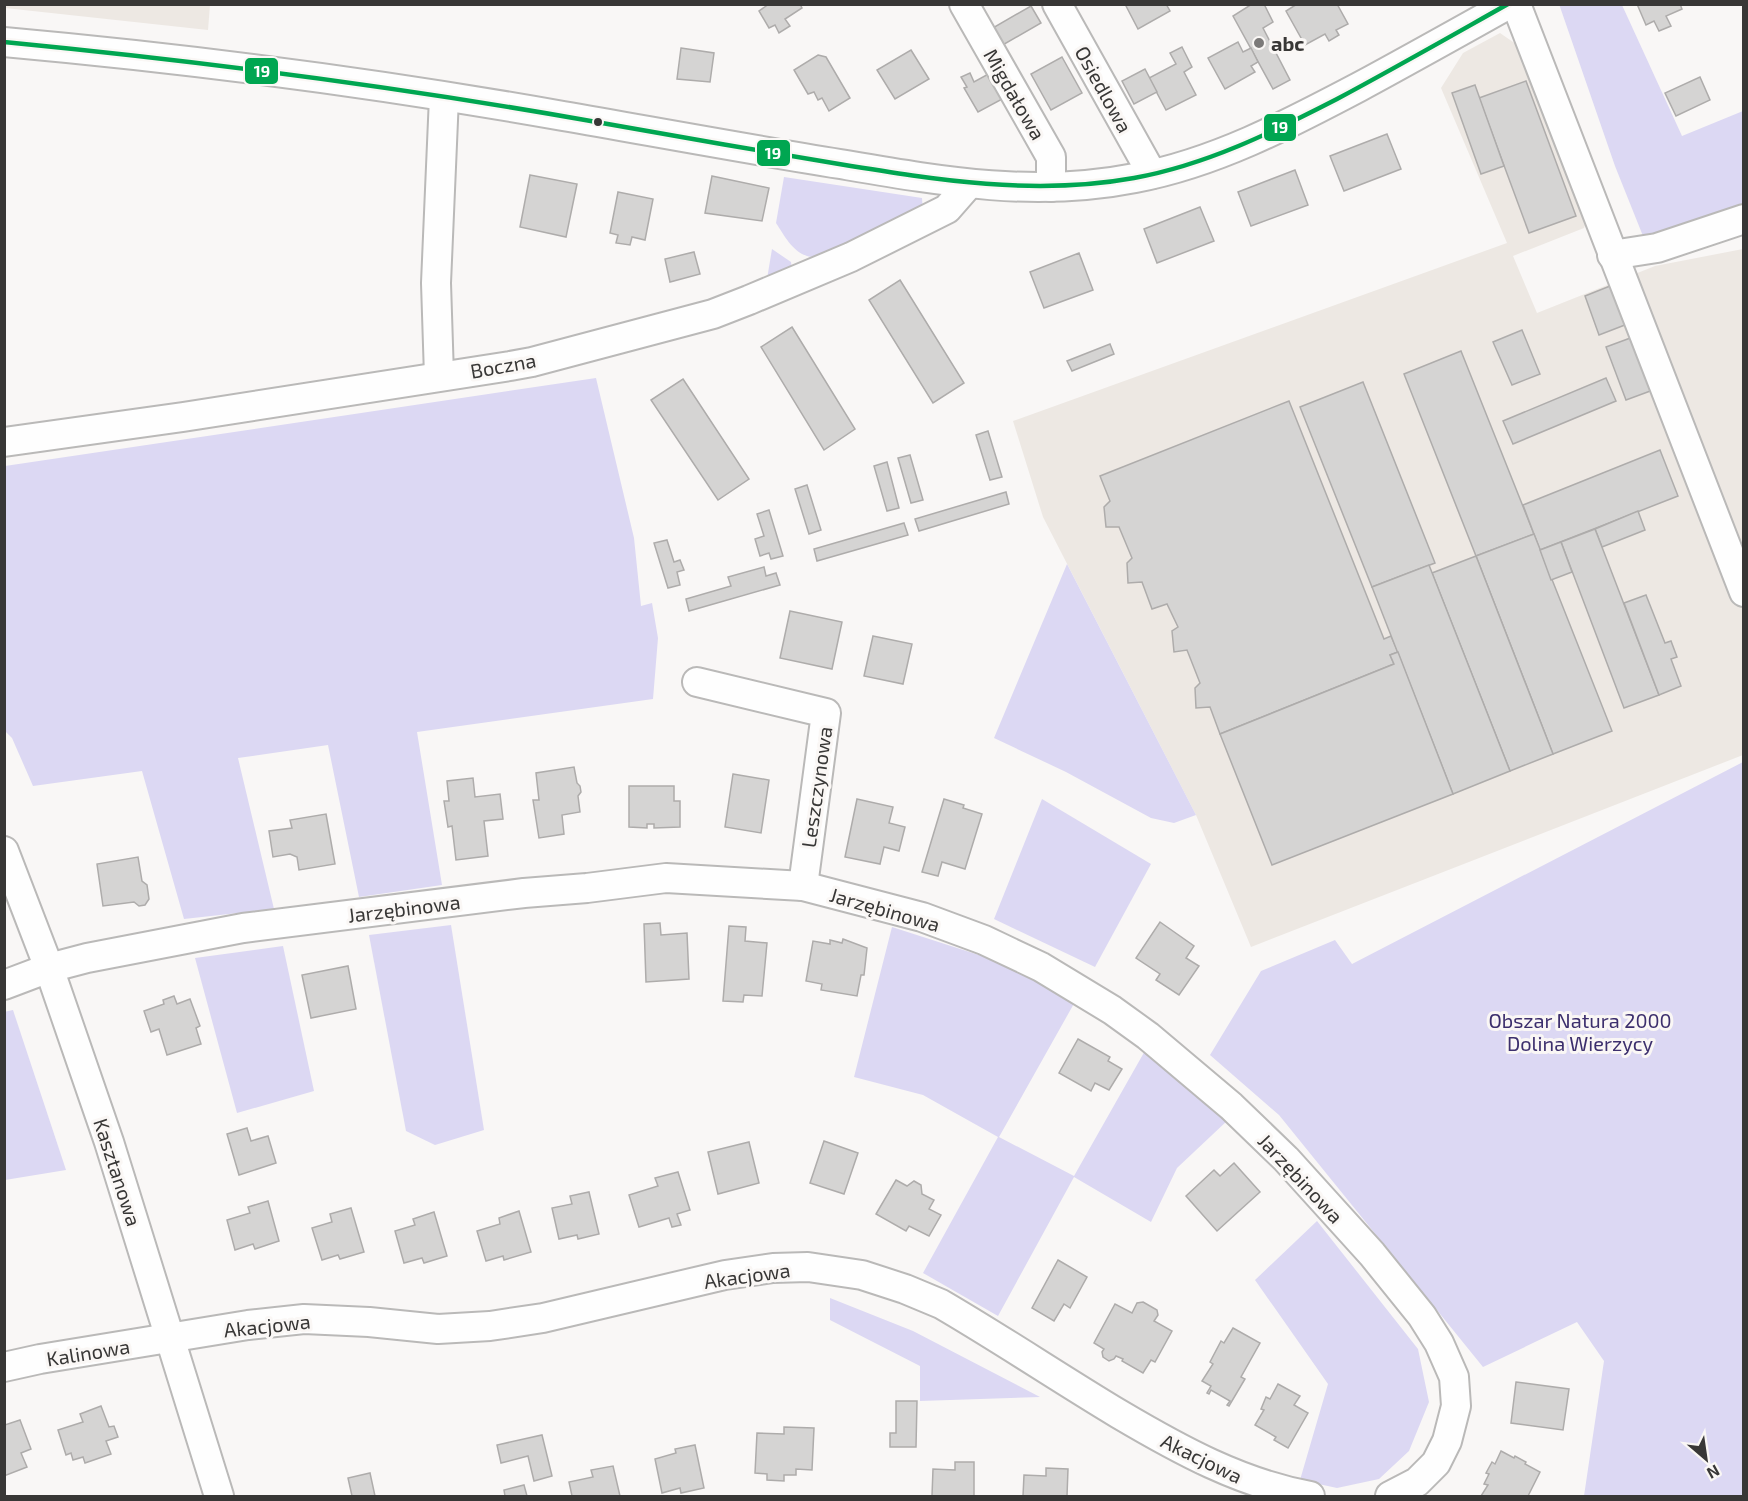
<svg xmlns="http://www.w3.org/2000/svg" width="1748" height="1501" font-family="'Exo 2',sans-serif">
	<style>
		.built { fill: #ede8e3 }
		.green { fill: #dcd8f3 }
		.building { fill: #d5d4d3; stroke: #aeacab; stroke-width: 1.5 }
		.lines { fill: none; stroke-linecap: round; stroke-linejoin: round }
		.minor-casing { stroke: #bab9b8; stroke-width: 32 }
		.minor { stroke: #fefefe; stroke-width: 28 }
		.bus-1-casing { stroke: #faf7f5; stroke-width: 9 }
		.bus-1 { stroke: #00a651; stroke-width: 4.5 }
		.poi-dot { fill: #7c7a79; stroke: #faf7f5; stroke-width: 2 }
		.bus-dot { fill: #383736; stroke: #faf7f5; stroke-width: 2 }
		.labels { text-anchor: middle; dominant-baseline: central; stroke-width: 6; stroke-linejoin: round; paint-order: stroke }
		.poi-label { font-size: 20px; font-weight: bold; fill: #383736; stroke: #faf7f5; text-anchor: start }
		.street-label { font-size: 20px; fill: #383736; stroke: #faf7f5 }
		.park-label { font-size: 20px; fill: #3c2f6d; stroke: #faf7f5 }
		.line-badge { stroke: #faf7f5; stroke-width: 2 }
		.badge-label { font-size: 16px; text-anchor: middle; font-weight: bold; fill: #fff }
	</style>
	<rect width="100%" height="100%" fill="#f9f7f6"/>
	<g class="built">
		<path d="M5,4H210V5L208,30L5,8Z"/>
		<path d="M1500,33L1529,53L1589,215L1584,228L1513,256L1537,313L1655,266L1743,249V755L1251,947L1196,815L1043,517L1013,421L1507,243L1441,88L1463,53Z"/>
	</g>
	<g class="green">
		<path d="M1559,4L1622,5L1682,136L1743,111V215L1643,236L1615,166Z"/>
		<path d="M784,177L922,198L923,214C901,224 828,263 807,256C792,251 784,235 776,223Z"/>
		<path d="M772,249L791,262L792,270L767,279Z"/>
		<path d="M596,378L634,538L641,606L652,603L658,638L653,699L417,732L442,885L359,897L328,745L238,758L274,909L184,919L142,771L33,786L12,738L5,731V466Z"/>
		<path d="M1067,564L1196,815L1174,823L1151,818L1066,772L994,738Z"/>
		<path d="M1743,762V1496H1584L1604,1361L1577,1322L1483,1367L1279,1115L1210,1055L1261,971L1335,940L1352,964Z"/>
		<path d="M1042,799L1151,864L1095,967L994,919Z"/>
		<path d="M451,925L484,1130L435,1145L406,1131L369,935Z"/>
		<path d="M892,927L982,956L1076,1000L999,1137L1074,1176L1146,1049L1228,1120L1177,1168L1151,1222L1074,1177L998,1316L923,1273L998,1137L923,1095L854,1077Z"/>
		<path d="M283,946L314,1091L237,1113L195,958Z"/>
		<path d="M13,1010L66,1170L5,1180L4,1012Z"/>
		<path d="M1317,1221L1418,1349L1429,1402L1409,1451L1379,1479L1337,1488L1300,1480L1328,1384L1255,1280Z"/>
		<path d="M830,1298L913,1331L1040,1397L920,1401V1366L830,1320Z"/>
	</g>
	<g class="building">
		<path d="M769,4H800L802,8L785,19L790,26L779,33L775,25L769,28L759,11Z"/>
		<path d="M1125,4H1166L1170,11L1138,29Z"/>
		<path d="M1252,4H1264L1273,22L1263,28L1290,80L1273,89L1233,16Z"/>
		<path d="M1297,4H1337L1348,24L1336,30L1339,35L1329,41L1325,34L1305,45L1286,11Z"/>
		<path d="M1637,4H1680L1682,9L1666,16L1671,26L1659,31L1654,21L1646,25Z"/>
		<path d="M1031,6L1041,23L1001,46L991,29Z"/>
		<path d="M1238,42L1243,52L1251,48L1258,62L1251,66L1255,72L1225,89L1208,58Z"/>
		<path d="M1182,47L1192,67L1184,72L1196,95L1166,110L1149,78L1176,64L1170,53Z"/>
		<path d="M681,48L714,53L710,82L677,79Z"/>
		<path d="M911,50L929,79L895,99L877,70Z"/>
		<path d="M818,55L826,57L850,98L829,111L822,98L818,100L814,92L808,94L794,70Z"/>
		<path d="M1062,57L1082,93L1051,110L1031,74Z"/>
		<path d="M1145,69L1157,92L1134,104L1122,81Z"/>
		<path d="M992,72L1006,97L978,112L964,88L967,87L961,77L970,73L974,82Z"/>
		<path d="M1700,77L1710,100L1676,116L1665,93Z"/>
		<path d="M1526,81L1576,216L1529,233L1479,98Z"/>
		<path d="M1475,85L1504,166L1481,174L1452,93Z"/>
		<path d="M1387,134L1401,169L1344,191L1330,156Z"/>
		<path d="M1295,170L1308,205L1251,226L1238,192Z"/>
		<path d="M530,175L577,184L566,237L520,227Z"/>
		<path d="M712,176L769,188L762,221L705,213Z"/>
		<path d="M618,192L653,199L645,240L632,237L630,245L616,243L618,235L610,233Z"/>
		<path d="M1200,207L1214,241L1157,263L1144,229Z"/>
		<path d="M694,252L700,274L670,282L665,259Z"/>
		<path d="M1079,253L1093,290L1044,308L1030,272Z"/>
		<path d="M900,280L964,383L933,403L869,300Z"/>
		<path d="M1615,284L1630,323L1599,335L1585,296Z"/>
		<path d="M792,327L855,429L824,450L761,347Z"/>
		<path d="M1522,330L1540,374L1512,385L1493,342Z"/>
		<path d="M1633,337L1653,390L1626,400L1606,347Z"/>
		<path d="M1110,344L1114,354L1072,371L1067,361Z"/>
		<path d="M1461,351L1534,534L1476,556L1404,374Z"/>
		<path d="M1606,378L1616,401L1513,444L1503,421Z"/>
		<path d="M683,379L749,479L718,500L651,400Z"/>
		<path d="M1363,382L1435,563L1372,587L1300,407Z"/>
		<path d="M1289,401L1384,639L1391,636L1398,652L1390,655L1394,664L1220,734L1210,707L1196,708L1195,688L1200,683L1187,650L1174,652L1172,631L1178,627L1167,604L1152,609L1142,582L1128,583L1127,563L1132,558L1119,527H1106L1104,507L1110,501L1100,476Z"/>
		<path d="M988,431L1002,477L990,480L976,435Z"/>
		<path d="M1660,450L1678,496L1540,550L1523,505Z"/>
		<path d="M910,455L923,500L911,503L898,458Z"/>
		<path d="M887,462L899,508L887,511L874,466Z"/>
		<path d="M807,485L821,530L809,534L795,489Z"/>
		<path d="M1006,492L1009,504L919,531L915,519Z"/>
		<path d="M769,510L783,556L771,559L769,553L760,556L755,539L764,536L757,514Z"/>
		<path d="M1638,511L1645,530L1602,547L1595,529Z"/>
		<path d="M904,523L908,535L817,561L814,549Z"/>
		<path d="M1595,529L1659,695L1624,708L1561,542Z"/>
		<path d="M1534,534L1612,731L1553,754L1476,556Z"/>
		<path d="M667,540L674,562L680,560L684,570L677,572L680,585L668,588L654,543Z"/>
		<path d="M1561,542L1572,572L1551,580L1540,550Z"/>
		<path d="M1476,556L1553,754L1510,771L1432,573Z"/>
		<path d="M1429,565L1510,771L1453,794L1372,587Z"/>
		<path d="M764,567L766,576L776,573L780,585L689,611L686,599L731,586L728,577Z"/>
		<path d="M1646,595L1665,643L1671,641L1677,657L1671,659L1681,686L1659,695L1624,603Z"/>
		<path d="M790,611L842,622L832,669L780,658Z"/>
		<path d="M873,636L912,644L903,684L864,676Z"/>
		<path d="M1398,652L1453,794L1272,865L1220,734L1394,664L1390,655Z"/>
		<path d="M574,767L577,783L580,786L581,792L578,796L580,812L562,815L564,834L539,838L533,800H539L536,773Z"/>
		<path d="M733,774L769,780L761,833L725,827Z"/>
		<path d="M473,778L475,797L500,794L503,819L484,821L488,856L456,860L452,826L448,827L444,801H449L447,781Z"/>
		<path d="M629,786H674V801H680V827L654,828V824H647V828L629,827Z"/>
		<path d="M857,799L893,807L889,823L905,827L899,851L884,847L880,864L845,857Z"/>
		<path d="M944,799L964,805L963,808L982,814L965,869L942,862L938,876L922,872Z"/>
		<path d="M326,814L335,864L299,870L297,857L290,854L273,857L269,831L292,828L290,820Z"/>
		<path d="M138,857L142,881L147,885L149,899L145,905L139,906L134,902L103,906L97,864Z"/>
		<path d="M1160,922L1194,946L1186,958L1199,966L1179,995L1156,980L1160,974L1136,958Z"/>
		<path d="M660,923L661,935L687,933L689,979L646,982L644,924Z"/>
		<path d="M729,926L746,927L745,941L767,943L762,996L744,995L743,1002L723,1001Z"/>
		<path d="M843,939L867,948L864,975H861L857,996L821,990L822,984L806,981L813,941L830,944V940L842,943Z"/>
		<path d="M348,966L356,1009L311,1018L302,975Z"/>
		<path d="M174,996L177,1004L190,999L200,1026L196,1028L201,1044L167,1055L159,1029L151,1032L144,1011L164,1004L163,1000Z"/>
		<path d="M1078,1039L1110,1057L1108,1061L1122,1069L1109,1090L1095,1083L1091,1091L1059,1073Z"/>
		<path d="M247,1128L251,1141L268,1136L276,1163L239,1175L227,1134Z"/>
		<path d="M824,1141L858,1153L844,1194L810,1183Z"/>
		<path d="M749,1142L759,1183L718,1194L708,1152Z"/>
		<path d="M1234,1163L1260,1192L1217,1231L1186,1196L1214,1170L1220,1176Z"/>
		<path d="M678,1172L690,1210L677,1214L681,1225L672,1227L669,1218L639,1227L629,1195L658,1186L655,1178Z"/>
		<path d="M896,1180L907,1186L914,1181L921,1185L922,1194L934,1200L929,1209L941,1215L929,1236L909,1226L906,1231L876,1214Z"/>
		<path d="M589,1192L599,1234L578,1239L577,1235L559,1239L552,1208L572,1204L570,1196Z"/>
		<path d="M268,1201L279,1241L255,1249L253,1244L235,1250L227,1220L250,1213L248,1207Z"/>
		<path d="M351,1208L364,1252L340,1259L338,1255L322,1260L312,1228L332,1222L330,1214Z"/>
		<path d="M519,1211L531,1252L504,1260L503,1256L486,1261L477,1231L500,1224L499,1218Z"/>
		<path d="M434,1212L447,1256L424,1263L422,1258L404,1263L395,1231L415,1225L413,1219Z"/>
		<path d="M1058,1260L1087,1277L1070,1308L1064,1304L1054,1321L1032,1308Z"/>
		<path d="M1143,1302L1157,1310L1158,1315L1154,1321L1172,1331L1155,1362L1151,1360L1143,1373L1122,1361L1123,1359L1116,1356L1114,1359L1109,1361L1103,1357L1102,1352L1104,1349L1094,1343L1115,1304L1132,1313L1137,1303Z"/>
		<path d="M1233,1328L1260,1343L1241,1377L1245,1379L1229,1406L1227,1405L1230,1401L1211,1390L1209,1394L1207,1393L1211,1386L1202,1381L1213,1364L1210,1362L1221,1341L1224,1343Z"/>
		<path d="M1516,1382L1569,1389L1563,1430L1511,1423Z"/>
		<path d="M1278,1384L1300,1396L1294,1405L1308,1413L1288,1448L1274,1440L1276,1437L1255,1425L1264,1410L1261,1409L1266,1397L1270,1399Z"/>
		<path d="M896,1401H917L916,1447H890V1433H896Z"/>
		<path d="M101,1406L109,1427L114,1426L118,1437L106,1441L111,1454L85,1463L83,1457L73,1460L71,1453L66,1455L58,1430L83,1422L80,1414Z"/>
		<path d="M20,1420L31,1449L21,1453L27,1467L4,1476V1424L5,1425Z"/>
		<path d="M784,1427L814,1428L812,1470L796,1469V1475H784V1481L767,1480V1474L755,1473L757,1433L784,1434Z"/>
		<path d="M542,1435L552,1476L534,1481L528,1456L501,1463L497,1445Z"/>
		<path d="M695,1445L704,1488L681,1493L680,1488L662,1493L655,1459L676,1453L675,1449Z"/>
		<path d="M1501,1451L1514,1458L1515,1456L1526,1462L1525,1464L1540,1472L1528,1496H1481L1488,1485L1484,1484L1489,1474L1486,1473L1492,1462L1495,1464Z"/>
		<path d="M955,1462H974V1496H932L933,1469L955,1470Z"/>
		<path d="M613,1466L620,1496H572L569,1482L593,1477L591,1470Z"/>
		<path d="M1046,1468L1068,1469L1067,1496H1023L1024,1475L1046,1476Z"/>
		<path d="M370,1473L375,1496H352L348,1478Z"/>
		<path d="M524,1485L527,1496H505L504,1490Z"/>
	</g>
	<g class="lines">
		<g class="minor-casing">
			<g id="minor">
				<path d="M964,4L1051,157V187"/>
				<path d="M1057,4L1152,174"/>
				<path d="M1516,4L1744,592"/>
				<path d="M4,42C192,59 377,83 563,116C655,132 747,149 840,164C940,181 1034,198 1135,178C1215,163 1287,125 1359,87C1409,60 1459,32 1509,4"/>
				<path d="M1612,255L1657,248L1744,219"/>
				<path d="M439,376L436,283L444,97"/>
				<path d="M4,442L183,417L510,366L532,362L713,314L749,300L851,257L947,209L968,185"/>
				<path d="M697,682L826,713L803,886"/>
				<path d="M4,851L49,968L109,1142L219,1496"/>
				<path d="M4,985L49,968L87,958L243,928L524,893L587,888L666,878L803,886L922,917L984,940L1041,967L1112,1010L1148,1036L1231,1106L1286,1159L1372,1254L1422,1316L1439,1343L1454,1377L1456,1406L1447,1441L1436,1463L1417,1482L1390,1496"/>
				<path d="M4,1367L40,1359L248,1325L304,1319L369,1322L438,1329L490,1326L543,1318L725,1275L773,1268L808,1267L862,1275L905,1289L941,1304C1001,1339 1059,1378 1119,1414C1180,1450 1240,1483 1310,1496"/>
			</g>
		</g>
		<use href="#minor" class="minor"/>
		<g class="bus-1-casing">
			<path id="bus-1" d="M4,42C199,61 393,86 585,120C670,135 754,150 839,164C937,180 1035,196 1134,178C1206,165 1273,132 1337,99C1395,68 1451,36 1508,4"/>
		</g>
		<use href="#bus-1" class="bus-1"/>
	</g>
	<circle class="poi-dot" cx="1259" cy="43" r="6"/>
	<circle class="bus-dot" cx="598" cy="122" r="5"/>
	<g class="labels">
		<g class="poi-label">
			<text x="1271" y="43">abc</text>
		</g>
		<g class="street-label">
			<text transform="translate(1104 89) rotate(61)">Osiedlowa</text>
			<text transform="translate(1015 94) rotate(60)">Migdałowa</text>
			<text transform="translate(503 365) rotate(-10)">Boczna</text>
			<text transform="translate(816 787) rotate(-82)">Leszczynowa</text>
			<text transform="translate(404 908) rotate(-7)">Jarzębinowa</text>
			<text transform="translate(885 909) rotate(16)">Jarzębinowa</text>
			<text transform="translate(118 1172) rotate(72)">Kasztanowa</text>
			<text transform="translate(1301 1178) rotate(47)">Jarzębinowa</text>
			<text transform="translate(747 1275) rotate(-8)">Akacjowa</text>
			<text transform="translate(267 1325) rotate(-6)">Akacjowa</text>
			<text transform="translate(88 1352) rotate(-9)">Kalinowa</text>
			<text transform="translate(1202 1458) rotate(26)">Akacjowa</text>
		</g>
		<g class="park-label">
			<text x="1580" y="1020">Obszar Natura 2000<tspan x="1580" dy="23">Dolina Wierzycy</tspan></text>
		</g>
	</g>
	<g class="line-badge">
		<rect x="244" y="57" width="35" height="28" rx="6" fill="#00a651"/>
		<rect x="1263" y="113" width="34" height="29" rx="6" fill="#00a651"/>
		<rect x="756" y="139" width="35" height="28" rx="6" fill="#00a651"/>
	</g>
	<g class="badge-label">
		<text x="262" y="77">19</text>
		<text x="1280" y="133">19</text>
		<text x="773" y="159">19</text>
	</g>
	<rect width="1748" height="1501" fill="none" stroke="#383736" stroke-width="12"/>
	<g transform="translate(1706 1459) rotate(151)" stroke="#faf7f5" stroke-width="4.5" paint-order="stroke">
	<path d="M0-4.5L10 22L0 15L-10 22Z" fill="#383736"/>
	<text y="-9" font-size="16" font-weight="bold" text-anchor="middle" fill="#383736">N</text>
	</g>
</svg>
